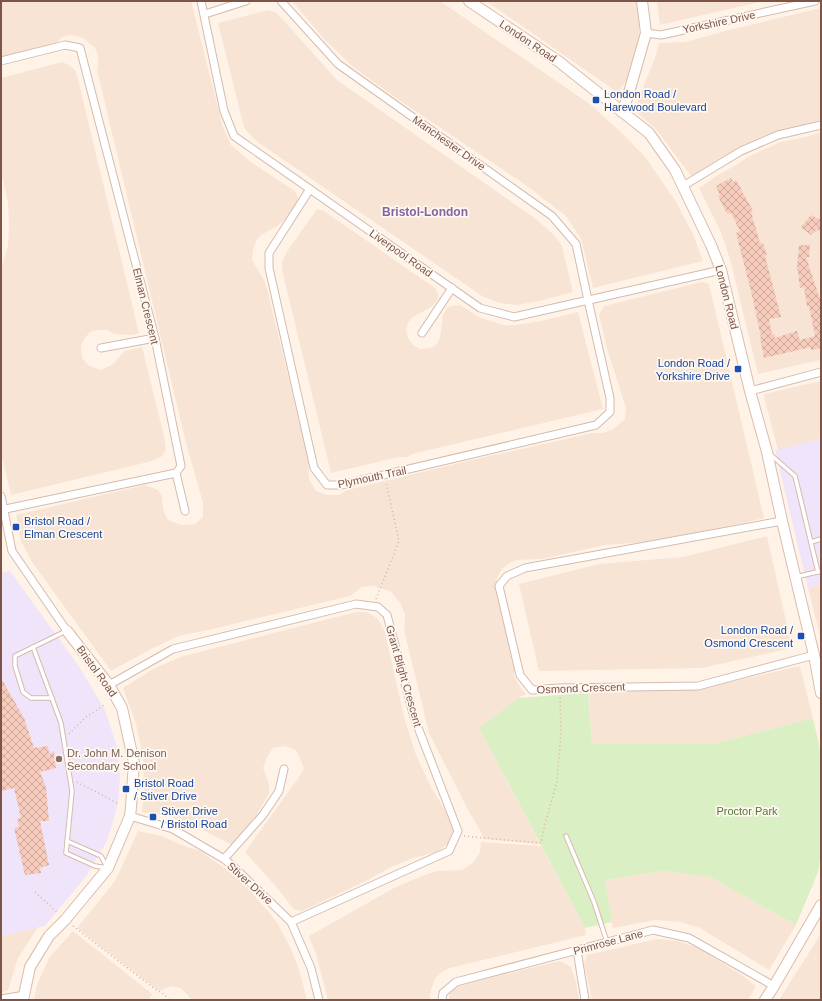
<svg xmlns="http://www.w3.org/2000/svg" width="822" height="1001" font-family="Helvetica,sans-serif">
	<style>
		.residential { fill: #f7e4d5 }
		.education { fill: #f0e4fb }
		.park { fill: #dbefc4 }
		.building { fill: url(#building-cross-hatch) }
		.lines { fill: none; stroke-linecap: round; stroke-linejoin: round }
		.lane-casing { stroke: #d5bbaf; stroke-width: 5.5 }
		.street-casing { stroke: #d5bbaf; stroke-width: 9 }
		.secondary-casing { stroke: #dbbcae; stroke-width: 12 }
		.path { stroke: #ddaf9f; stroke-width: 1.5; stroke-dasharray: 1 3; stroke-linecap: butt }
		.lane { stroke: #fff; stroke-width: 3.5 }
		.street { stroke: #fff; stroke-width: 7 }
		.secondary { stroke: #fff; stroke-width: 10 }
		.transit-dot { fill: #1a4fb4; stroke: #fff8f1; stroke-width: 1.5 }
		.education-dot { fill: #8d6e63; stroke: #fff8f1; stroke-width: 1.5 }
		.labels { text-anchor: middle; dominant-baseline: central; stroke-width: 3.5; stroke-linejoin: round; paint-order: stroke }
		.street-label { font-size: 11px; fill: #7d5448; stroke: #fff8f1 }
		.transit-label { font-size: 11px; fill: #164399; stroke: #fff8f1; text-anchor: start }
		.education-label { font-size: 11px; fill: #785e54; stroke: #fff8f1; text-anchor: start }
		.park-label { font-size: 11px; fill: #537739; stroke: #fff8f1 }
		.neighbourhood-label { font-size: 12px; font-weight: bold; fill: #8464a0; stroke: #fff8f1 }
	</style>
	<defs>
		<pattern id="building-cross-hatch" width="8" height="8" patternUnits="userSpaceOnUse"><rect width="8" height="8" fill="#f7ccbd"/><path d="M0 0l8 8M0 8l8-8" fill="none" stroke="#cda89c"/></pattern>
	</defs>
	<rect width="100%" height="100%" fill="#fff3e8"/>
	<g class="residential">
		<path d="M1,1H191L223,127L231,145L252,163L295,191L298,198L296,206L286,219L276,227L261,235L256,241L253,250L252,260L264,280L268,292L307,455L308,463L309,479L316,491L327,495H339L347,490L472,460L592,433H602L612,430L625,419L626,408L608,352L599,315L604,306L702,282L709,284L764,518L672,540L605,545L542,559L516,560L508,564L502,569L497,578L496,586L497,596L503,606L515,655L514,676L520,687L526,694L518,698L479,728L540,844L483,839L481,832L468,810L429,733L404,630L405,614L400,603L391,592L374,586L362,587L350,596L217,628L179,636L153,648L111,671L32,562L21,541L16,515L145,485L158,490L162,496L163,509L168,520L181,525L195,524L203,517V503L186,443L97,70L98,64V56L95,48L83,38L71,35L62,37L56,43L1,57Z"/>
		<path d="M292,1H440L591,105L623,134L646,158L676,202L693,234L703,261L593,288L581,239L566,216L527,186L399,100L353,67L326,41Z"/>
		<path d="M486,1H636L639,18V38L627,79L618,93L601,81Z"/>
		<path d="M657,1H764L660,25Z"/>
		<path d="M821,8V119L810,124L770,133L741,146L691,176L656,129L634,110L655,58L659,43L685,42L729,30Z"/>
		<path d="M269,10L277,13L337,80L536,219L554,235L562,246L573,292L540,301L517,305L499,303L482,296L256,141L245,129L242,120L218,23Z"/>
		<path d="M62,62L69,65L75,70L78,79L139,333L132,335L114,334L107,330H97L90,332L84,339L81,347L82,358L88,365L101,370L113,364L125,351L142,347L164,436L166,450L161,457L148,462L11,495L1,453V269L8,246L9,227L8,202L1,172V78Z"/>
		<path d="M818,133H821V360L758,374L730,259L720,230L699,188L716,176L736,165L748,157L780,142L806,137Z"/>
		<path d="M317,209L324,211L435,288L439,296L436,302L431,307L413,317L408,323L406,330L408,338L413,345L420,349L431,348L437,344L440,337L443,315L448,307L460,305L481,318L504,325H515L541,321L578,312L603,409L412,454L407,457H399L331,473L282,270V261L288,250Z"/>
		<path d="M821,381V439L778,450L765,401L764,394Z"/>
		<path d="M767,536L792,648L702,668L539,671L519,584L599,564L683,557Z"/>
		<path d="M821,585V640L808,588Z"/>
		<path d="M356,612H367L378,619L385,632L404,717L416,755L431,787L448,815L454,830L450,842L437,852L413,858L391,867L366,881L302,911L294,910L279,890L245,852L299,777L304,768L296,750L285,746L273,748L267,757L263,768L269,784V793L259,811L234,846L199,828L168,816L142,812L144,793L143,758L136,724L123,688L153,669L180,657Z"/>
		<path d="M800,666L813,718L712,744H592L588,690L702,688L718,685Z"/>
		<path d="M138,831L162,836L179,844L200,851L239,878L267,910L278,924L290,947L299,969L307,1000H192L181,988L172,986L159,991L77,928L115,881Z"/>
		<path d="M481,842L541,846L585,928L586,935L450,968L442,972L435,979L431,990L429,1000H328L316,954L309,936L394,888L412,880L436,871L462,870L474,862L480,852Z"/>
		<path d="M663,871L710,877L796,925L769,970L700,928L680,922L655,920L613,928L605,880Z"/>
		<path d="M38,927L18,958L8,990L1,993V936Z"/>
		<path d="M73,931L152,994L149,1000H34L37,985L49,958Z"/>
		<path d="M821,932V1000H779L817,940Z"/>
		<path d="M657,939L678,941L698,948L740,974L756,986L748,1000H592L584,963L587,955Z"/>
		<path d="M560,961L571,967L576,982L579,1000H449L450,993L457,986Z"/>
	</g>
	<g class="education">
		<path d="M821,439V585L808,588L775,450Z"/>
		<path d="M10,571L78,665L105,710L116,744L120,775L118,804L107,841L86,876L45,926L1,936V573Z"/>
	</g>
	<path class="park" d="M588,693L592,744H712L813,718L821,754V851L818,872L796,925L710,877L663,871L605,880L612,922L585,928L479,728L518,698Z"/>
	<g class="building">
		<path d="M731,178L733,182L736,180L753,211L751,212L760,243H763L767,255L765,256L781,317L769,319L772,335L774,334L775,338L797,331L800,340L815,336L809,306L807,307L804,287L800,288L797,266L799,245H810L809,257H806L821,302V348L811,350V347L764,358L760,337H761L751,291L736,233L740,231L731,213L727,214L718,196L720,195L716,186Z"/>
		<path d="M811,215L821,220V231L817,230L811,235L801,227Z"/>
		<path d="M1,678L24,718L34,748L48,746L49,754L54,751L56,768L40,772L46,787L49,821H40L49,865L40,868L41,873L25,875L14,828L19,827L17,819L21,818L14,788L1,791Z"/>
	</g>
	<g class="lines">
		<g class="lane-casing">
			<g id="lane">
				<path d="M771,455L795,476L818,572"/>
				<path d="M811,542L821,539"/>
				<path d="M796,577L821,571"/>
				<path d="M33,647L61,723L72,791L66,853L95,866L107,868"/>
				<path d="M52,698H31L23,692L15,666V656L66,631"/>
				<path d="M566,836L594,902L607,942"/>
				<path d="M67,841L101,856L107,867"/>
			</g>
		</g>
		<g class="street-casing">
			<g id="street">
				<path d="M201,1L224,111L234,136L480,308L514,317L721,270"/>
				<path d="M281,1L338,64L552,216L576,244L588,300L610,398V412L596,425L341,485H327L314,468L269,268V253L310,189"/>
				<path d="M205,14L246,1"/>
				<path d="M646,33L661,35L815,1"/>
				<path d="M1,61L65,45L80,48L155,338L181,466L176,473L171,474L1,510"/>
				<path d="M683,186L741,151L778,135L821,125"/>
				<path d="M422,333L452,288"/>
				<path d="M101,348L155,338"/>
				<path d="M750,391L821,372"/>
				<path d="M176,473L185,511"/>
				<path d="M1,496L12,551L67,631"/>
				<path d="M782,521L525,568L507,576L499,586L520,675L532,690L559,688L698,686L814,655"/>
				<path d="M109,685L173,649L356,604L378,607L387,615L414,717L458,831L449,851L291,922"/>
				<path d="M130,816L173,829L224,859L236,869L291,922L311,968L319,1000"/>
				<path d="M224,859L263,815L279,791L284,769"/>
				<path d="M577,950L585,1000"/>
				<path d="M1,999L25,995"/>
				<path d="M442,1000L443,993L456,982L653,930L689,938L774,986"/>
			</g>
		</g>
		<g class="secondary-casing">
			<g id="secondary">
				<path d="M469,1L558,61L649,133L675,170L711,245L721,270L750,391L767,452L782,521L814,655L821,693"/>
				<path d="M622,112L628,96L646,33L642,1"/>
				<path d="M23,1000L30,967L49,936L65,920L108,868L130,816L131,807L134,763L122,708L109,685L67,631"/>
				<path d="M765,1000L774,986L821,905"/>
			</g>
		</g>
		<g class="path">
			<path d="M376,599L399,541L386,483"/>
			<path d="M69,734L86,717L104,705"/>
			<path d="M77,782L119,804"/>
			<path d="M464,836L506,840L541,843L545,824L557,781L561,734L560,696"/>
			<path d="M35,892L58,913"/>
			<path d="M73,926L155,989L165,995L169,1000"/>
		</g>
		<use href="#lane" class="lane"/>
		<use href="#street" class="street"/>
		<use href="#secondary" class="secondary"/>
	</g>
	<g class="transit-dot">
		<rect x="592" y="96" width="8" height="8" rx="2"/>
		<rect x="734" y="365" width="8" height="8" rx="2"/>
		<rect x="12" y="523" width="8" height="8" rx="2"/>
		<rect x="797" y="632" width="8" height="8" rx="2"/>
		<rect x="122" y="785" width="8" height="8" rx="2"/>
		<rect x="149" y="813" width="8" height="8" rx="2"/>
	</g>
	<circle class="education-dot" cx="59" cy="759" r="4"/>
	<g class="labels">
		<g class="street-label">
			<text transform="translate(719 22) rotate(-12)">Yorkshire Drive</text>
			<text transform="translate(528 41) rotate(34)">London Road</text>
			<text transform="translate(449 143) rotate(35)">Manchester Drive</text>
			<text transform="translate(401 253) rotate(35)">Liverpool Road</text>
			<text transform="translate(727 297) rotate(76)">London Road</text>
			<text transform="translate(146 306) rotate(76)">Elman Crescent</text>
			<text transform="translate(372 477) rotate(-12)">Plymouth Trail</text>
			<text transform="translate(97 671) rotate(54)">Bristol Road</text>
			<text transform="translate(404 676) rotate(74)">Grant Blight Crescent</text>
			<text transform="translate(581 688) rotate(-2)">Osmond Crescent</text>
			<text transform="translate(250 883) rotate(42)">Stiver Drive</text>
			<text transform="translate(608 942) rotate(-15)">Primrose Lane</text>
		</g>
		<g class="transit-label">
			<text x="604" y="94">London Road /<tspan x="604" dy="13">Harewood Boulevard</tspan></text>
			<text x="730" y="363" text-anchor="end">London Road /<tspan x="730" dy="13">Yorkshire Drive</tspan></text>
			<text x="24" y="521">Bristol Road /<tspan x="24" dy="13">Elman Crescent</tspan></text>
			<text x="793" y="630" text-anchor="end">London Road /<tspan x="793" dy="13">Osmond Crescent</tspan></text>
			<text x="134" y="783">Bristol Road<tspan x="134" dy="13">/ Stiver Drive</tspan></text>
			<text x="161" y="811">Stiver Drive<tspan x="161" dy="13">/ Bristol Road</tspan></text>
		</g>
		<g class="education-label">
			<text x="67" y="753">Dr. John M. Denison<tspan x="67" dy="13">Secondary School</tspan></text>
		</g>
		<g class="park-label">
			<text x="747" y="811">Proctor Park</text>
		</g>
		<g class="neighbourhood-label">
			<text x="425" y="212">Bristol-London</text>
		</g>
	</g>
	<rect width="822" height="1001" fill="none" stroke="#7d5448" stroke-width="4"/>
</svg>
